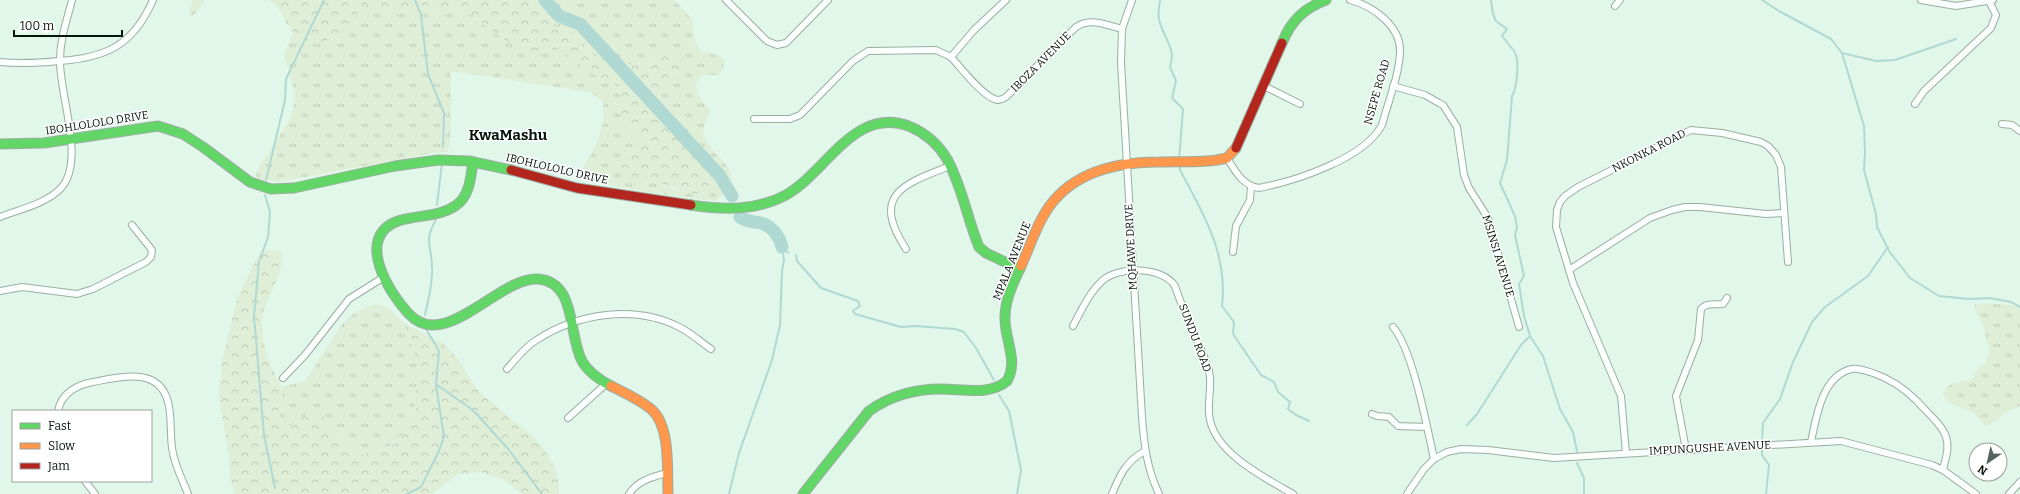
<svg xmlns="http://www.w3.org/2000/svg" width="2020" height="494" font-family="Bitter,serif">
	<style>
		.grass { fill: url(#grass-tufts) }
		.forest { fill: url(#forest-crowns) }
		.lines { fill: none; stroke-linecap: round; stroke-linejoin: round }
		.stream { stroke: #b1d9d4; stroke-width: 2 }
		.river { stroke: #b1d9d4; stroke-width: 13 }
		.street-casing { stroke: #9cada3; stroke-width: 8 }
		.fast-casing { stroke: #9cada3; stroke-width: 11 }
		.slow-casing { stroke: #9cada3; stroke-width: 11 }
		.jam-casing { stroke: #9cada3; stroke-width: 11 }
		.street { stroke: #fafefc; stroke-width: 6 }
		.fast { stroke: #63d668; stroke-width: 9 }
		.slow { stroke: #ff974d; stroke-width: 9 }
		.jam { stroke: #b3261e; stroke-width: 9 }
		.labels { text-anchor: middle; dominant-baseline: central; stroke-width: 3; stroke-linejoin: round; paint-order: stroke }
		.street-label { font-size: 11px; fill: #07140d; stroke: #fff }
		.district-label { font-size: 15px; font-weight: bold; fill: #07140d; stroke: #fff }
	</style>
	<defs>
		<pattern id="grass-tufts" width="24" height="20" patternUnits="userSpaceOnUse"><rect width="24" height="20" fill="#deeed7"/><path d="M3 7l-1-3M5 7V3M7 7l1-3M15 17l-1-3M17 17v-4M19 17l1-3" fill="none" stroke="#bdcbb7"/></pattern>
		<pattern id="forest-crowns" width="20" height="18" patternUnits="userSpaceOnUse"><rect width="20" height="18" fill="#deeed7"/><path d="M2 6a3 3 0 1 1 6 0M12 15a3 3 0 1 1 6 0" fill="none" stroke="#bdcbb7"/></pattern>
	</defs>
	<rect width="100%" height="100%" fill="#e1f7e9"/>
	<g class="grass">
		<path d="M542,0H674L692,19L695,40L701,52C718,55 732,55 719,75H703L696,83C696,94 703,103 710,111C707,119 702,126 704,135C709,157 756,173 715,201L645,192L577,178C591,155 609,128 602,100L590,92L451,71V129L448,152L433,153L279,182L258,179L256,175L257,170L289,121L295,101L294,89L284,55L293,32L299,37L370,3L402,13L443,9L470,14L508,42L537,54L556,49L561,50L588,71L613,82L620,90C620,102 618,116 627,126C633,133 638,136 641,146L624,156L618,164L620,174L643,183H658L678,191L703,194L713,178L705,164L701,147L693,137L686,122L673,114L657,112L653,108L655,89L677,73L672,50L637,66L598,58L584,48L575,33L555,27L546,13Z"/>
		<path d="M1986,303L2020,306V406L2004,413L1996,421L1988,425H1985L1973,412L1949,403L1943,394C1947,382 1961,382 1972,379L1978,368L1986,363L1990,349C1983,338 1987,334 1983,325C1980,318 1975,313 1975,305Z"/>
		<path d="M374,304L388,308L404,323L418,365V385L413,397L416,409C407,434 378,469 349,449C336,440 330,427 323,415L284,428L280,418L282,387L305,381L343,323L354,313Z"/>
	</g>
	<g class="forest">
		<path d="M193,0H205L192,18L189,11Z"/>
		<path d="M269,0H542L546,13L555,27L575,33L584,48L598,58L637,66L672,50L678,51L683,55C680,75 670,78 655,89L653,108L657,112L673,114L686,122L693,137L701,147L705,164L713,178L712,189C691,200 679,187 658,183C649,181 637,183 627,181L620,174L618,164L624,156L641,146C638,136 633,133 626,126C618,116 621,102 620,90L613,82L588,72L561,50L556,49L537,54L531,53L508,42L470,14L443,9L402,13L370,3L365,5L337,35L317,44C309,41 300,38 294,33C283,22 284,10 269,0Z"/>
		<path d="M261,250L281,251C286,279 260,300 262,328C262,339 267,356 271,367C274,373 279,379 281,386C285,400 275,415 284,428C298,427 303,412 316,410L323,415L337,438L350,449L363,454L371,453L389,448L395,443L413,418L416,409L413,397L418,385V365L404,323C416,330 440,340 449,349C463,362 469,382 482,394C513,424 560,445 559,494H522L504,480L481,472L458,474L432,494H235L230,478L229,456L219,397L222,361L238,296Z"/>
	</g>
	<g class="lines">
		<g class="stream">
			<path d="M415,0L421,15L428,74L444,113L443,147"/>
			<path d="M1160,0C1159,6 1158,13 1159,19C1162,36 1177,48 1170,67L1176,81L1172,98L1183,109L1179,160"/>
			<path d="M1491,0L1493,14L1496,21L1507,29L1502,36C1506,41 1510,46 1514,51C1520,59 1517,88 1512,96L1507,160L1500,183L1515,216L1517,228L1515,235L1524,276L1519,284L1524,316L1530,336L1543,356L1560,409L1573,432L1577,452"/>
			<path d="M1762,0L1779,11L1831,39L1842,53L1864,126L1865,152L1864,170L1876,214L1877,227L1889,251L1910,278L1939,296L1969,299L1990,298L2011,302L2020,307"/>
			<path d="M1842,53L1876,61L1895,60L1956,39"/>
			<path d="M1180,164V170C1204,215 1228,254 1222,306L1234,322L1233,334L1261,375L1274,382L1278,392L1290,402L1288,409L1296,415L1309,421"/>
			<path d="M266,180L285,100L286,79L324,0"/>
			<path d="M265,195L270,212L268,237L259,262L254,316L264,435L275,488"/>
			<path d="M437,205L442,163"/>
			<path d="M782,248L789,253"/>
			<path d="M796,255L797,261L821,288L858,301L860,306L853,311L855,314L901,327L916,326L955,329L964,332L976,348L994,380"/>
			<path d="M425,315C428,300 433,284 432,268C432,246 423,241 436,220"/>
			<path d="M437,385L473,410L509,450L542,494"/>
			<path d="M999,395L1009,411L1021,470L1017,494"/>
			<path d="M1467,425L1477,414L1521,345L1530,336"/>
			<path d="M1762,441L1763,423L1780,399L1793,362L1812,322L1825,307L1868,276L1888,247"/>
			<path d="M1762,450V455L1769,465L1766,494"/>
			<path d="M1577,463L1584,478V494"/>
			<path d="M407,494L421,487L439,451L444,437L436,385L439,351L426,329"/>
			<path d="M729,494L739,453L772,360L780,325L782,271L784,260L782,247"/>
		</g>
		<g class="river">
			<path d="M545,0L559,16L580,24L720,176L732,196"/>
			<path d="M740,217C749,223 752,221 761,223C772,226 780,237 782,247"/>
		</g>
		<g class="street-casing">
			<g id="street">
				<path d="M726,0L767,41L777,45L786,43L828,0"/>
				<path d="M1132,0L1122,29L1121,63L1142,417C1144,444 1147,469 1159,494"/>
				<path d="M1921,0L1956,6L1993,0"/>
				<path d="M1615,6L1620,0"/>
				<path d="M951,57C961,68 983,97 997,100C1000,100 1003,99 1006,97L1076,27C1091,17 1106,25 1122,29"/>
				<path d="M0,62C20,64 39,63 59,61C105,58 133,46 153,0"/>
				<path d="M1262,85L1300,104"/>
				<path d="M1393,86L1425,95L1439,103L1443,105L1457,127L1464,175L1469,188L1488,218L1519,327"/>
				<path d="M1915,104L1924,91L1991,28L1996,15L1989,1"/>
				<path d="M754,119H790L800,115L853,61L868,51L936,50L951,57L974,30L1006,0"/>
				<path d="M2002,124L2012,125L2020,131"/>
				<path d="M1227,158C1236,172 1242,185 1259,188C1295,181 1364,159 1382,125C1388,102 1399,76 1400,52C1401,26 1373,6 1350,0"/>
				<path d="M0,217C20,209 46,204 61,188C86,161 59,94 60,60C60,39 67,20 72,0"/>
				<path d="M906,249C870,194 904,184 950,166"/>
				<path d="M1233,252L1236,226L1250,200L1251,187"/>
				<path d="M1569,270L1650,218L1672,210L1685,207H1700L1766,214L1784,213"/>
				<path d="M0,291L22,287L77,294L93,289L146,262L151,257L152,250L132,225"/>
				<path d="M1073,326C1081,311 1089,293 1102,281C1118,266 1162,266 1175,286C1184,315 1200,342 1209,371C1213,387 1206,404 1210,420C1217,454 1265,478 1293,494"/>
				<path d="M1393,327C1413,350 1427,427 1434,459"/>
				<path d="M507,369C516,359 524,348 535,341C577,313 635,304 681,328C692,334 701,342 711,349"/>
				<path d="M283,378L305,355L349,299L384,277"/>
				<path d="M58,411C61,394 76,385 93,382C120,377 159,366 168,402C172,417 170,433 172,448C174,464 182,479 188,494"/>
				<path d="M1372,414L1377,416L1389,417L1398,426L1427,427"/>
				<path d="M568,418L607,383"/>
				<path d="M1811,442C1816,418 1822,375 1852,369C1859,368 1866,371 1873,373C1891,379 1904,388 1918,402C1927,413 1942,424 1946,437C1950,448 1945,460 1943,470"/>
				<path d="M1686,450L1676,396L1698,340L1701,309C1707,302 1716,305 1723,304L1727,298"/>
				<path d="M1626,453L1621,396L1573,283L1556,227L1557,210L1560,202L1565,196L1578,187L1691,130L1722,133L1761,142L1768,146L1776,155L1781,167L1788,262"/>
				<path d="M85,481L95,494"/>
				<path d="M629,494C637,481 652,477 666,473"/>
				<path d="M1112,494C1120,475 1126,461 1145,451"/>
				<path d="M1407,494L1424,469L1434,459L1447,452L1461,449L1488,450L1554,458L1841,441L1932,465L1943,470L1976,494"/>
				<path d="M2009,494L2020,482"/>
			</g>
		</g>
		<g class="fast-casing">
			<g id="fast">
				<path d="M1282,43C1291,21 1304,8 1326,0"/>
				<path d="M0,144L44,143L158,126L183,134L203,147L250,182L271,189L294,188L395,166L438,160L469,161L511,170"/>
				<path d="M473,162C471,175 470,192 460,202C443,218 419,214 398,221C354,237 389,293 409,314C445,353 500,276 538,279C577,282 568,335 582,361C588,372 600,380 611,386"/>
				<path d="M691,205C724,210 756,211 786,195C827,172 855,104 911,127C927,134 938,144 947,159C962,186 967,218 979,247L986,253L1020,269"/>
				<path d="M803,494L869,411C890,396 916,389 941,389C963,389 989,396 1007,381C1019,360 1004,339 1005,317C1005,299 1014,282 1021,266"/>
			</g>
		</g>
		<g class="slow-casing">
			<g id="slow">
				<path d="M1021,266C1029,249 1035,229 1045,213C1069,173 1115,162 1159,162C1178,161 1198,163 1217,160L1227,158L1236,148"/>
				<path d="M611,386C625,393 639,399 651,409C671,426 667,470 668,494"/>
			</g>
		</g>
		<g class="jam-casing">
			<g id="jam">
				<path d="M1236,148L1282,43"/>
				<path d="M511,170L577,188L691,205"/>
			</g>
		</g>
		<use href="#street" class="street"/>
		<use href="#fast" class="fast"/>
		<use href="#slow" class="slow"/>
		<use href="#jam" class="jam"/>
	</g>
	<g class="labels">
		<g class="street-label">
			<text transform="translate(1041 62) rotate(-45)">IBOZA AVENUE</text>
			<text transform="translate(1377 92) rotate(-74)">NSEPE ROAD</text>
			<text transform="translate(97 123) rotate(-9)">IBOHLOLOLO DRIVE</text>
			<text transform="translate(1649 151) rotate(-27)">NKONKA ROAD</text>
			<text transform="translate(557 169) rotate(13)">IBOHLOLOLO DRIVE</text>
			<text transform="translate(1131 247) rotate(-93)">MQHAWE DRIVE</text>
			<text transform="translate(1498 256) rotate(73)">MSINSI AVENUE</text>
			<text transform="translate(1012 261) rotate(-68)">MPALA AVENUE</text>
			<text transform="translate(1195 338) rotate(69)">SUNDU ROAD</text>
			<text transform="translate(1710 448) rotate(-3)">IMPUNGUSHE AVENUE</text>
		</g>
		<g class="district-label">
			<text x="508" y="135">KwaMashu</text>
		</g>
	</g>
	<rect x="12" y="410" width="140" height="72" fill="#ffffff" stroke="#9ca19e"/>
	<rect x="20" y="423" width="20" height="6" fill="#63d668" stroke="#9ca19e"/>
	<text x="48" y="430" font-size="12" fill="#07140d">Fast</text>
	<rect x="20" y="443" width="20" height="6" fill="#ff974d" stroke="#9ca19e"/>
	<text x="48" y="450" font-size="12" fill="#07140d">Slow</text>
	<rect x="20" y="463" width="20" height="6" fill="#b3261e" stroke="#9ca19e"/>
	<text x="48" y="470" font-size="12" fill="#07140d">Jam</text>
	<g transform="translate(1988 462) rotate(214)"><circle r="19" fill="#ffffff" stroke="#9ca19e"/>
	<path d="M0-3L7 15L0 10L-7 15Z" fill="#53635a"/>
	<text y="-6" font-size="11" font-weight="bold" text-anchor="middle" fill="#07140d">N</text>
	</g>
	<path d="M14 30v6h108v-6" fill="none" stroke="#07140d" stroke-width="2"/>
	<text x="20" y="30" font-size="12" fill="#07140d" stroke="#ffffff" stroke-width="3" paint-order="stroke">100 m</text>
</svg>
